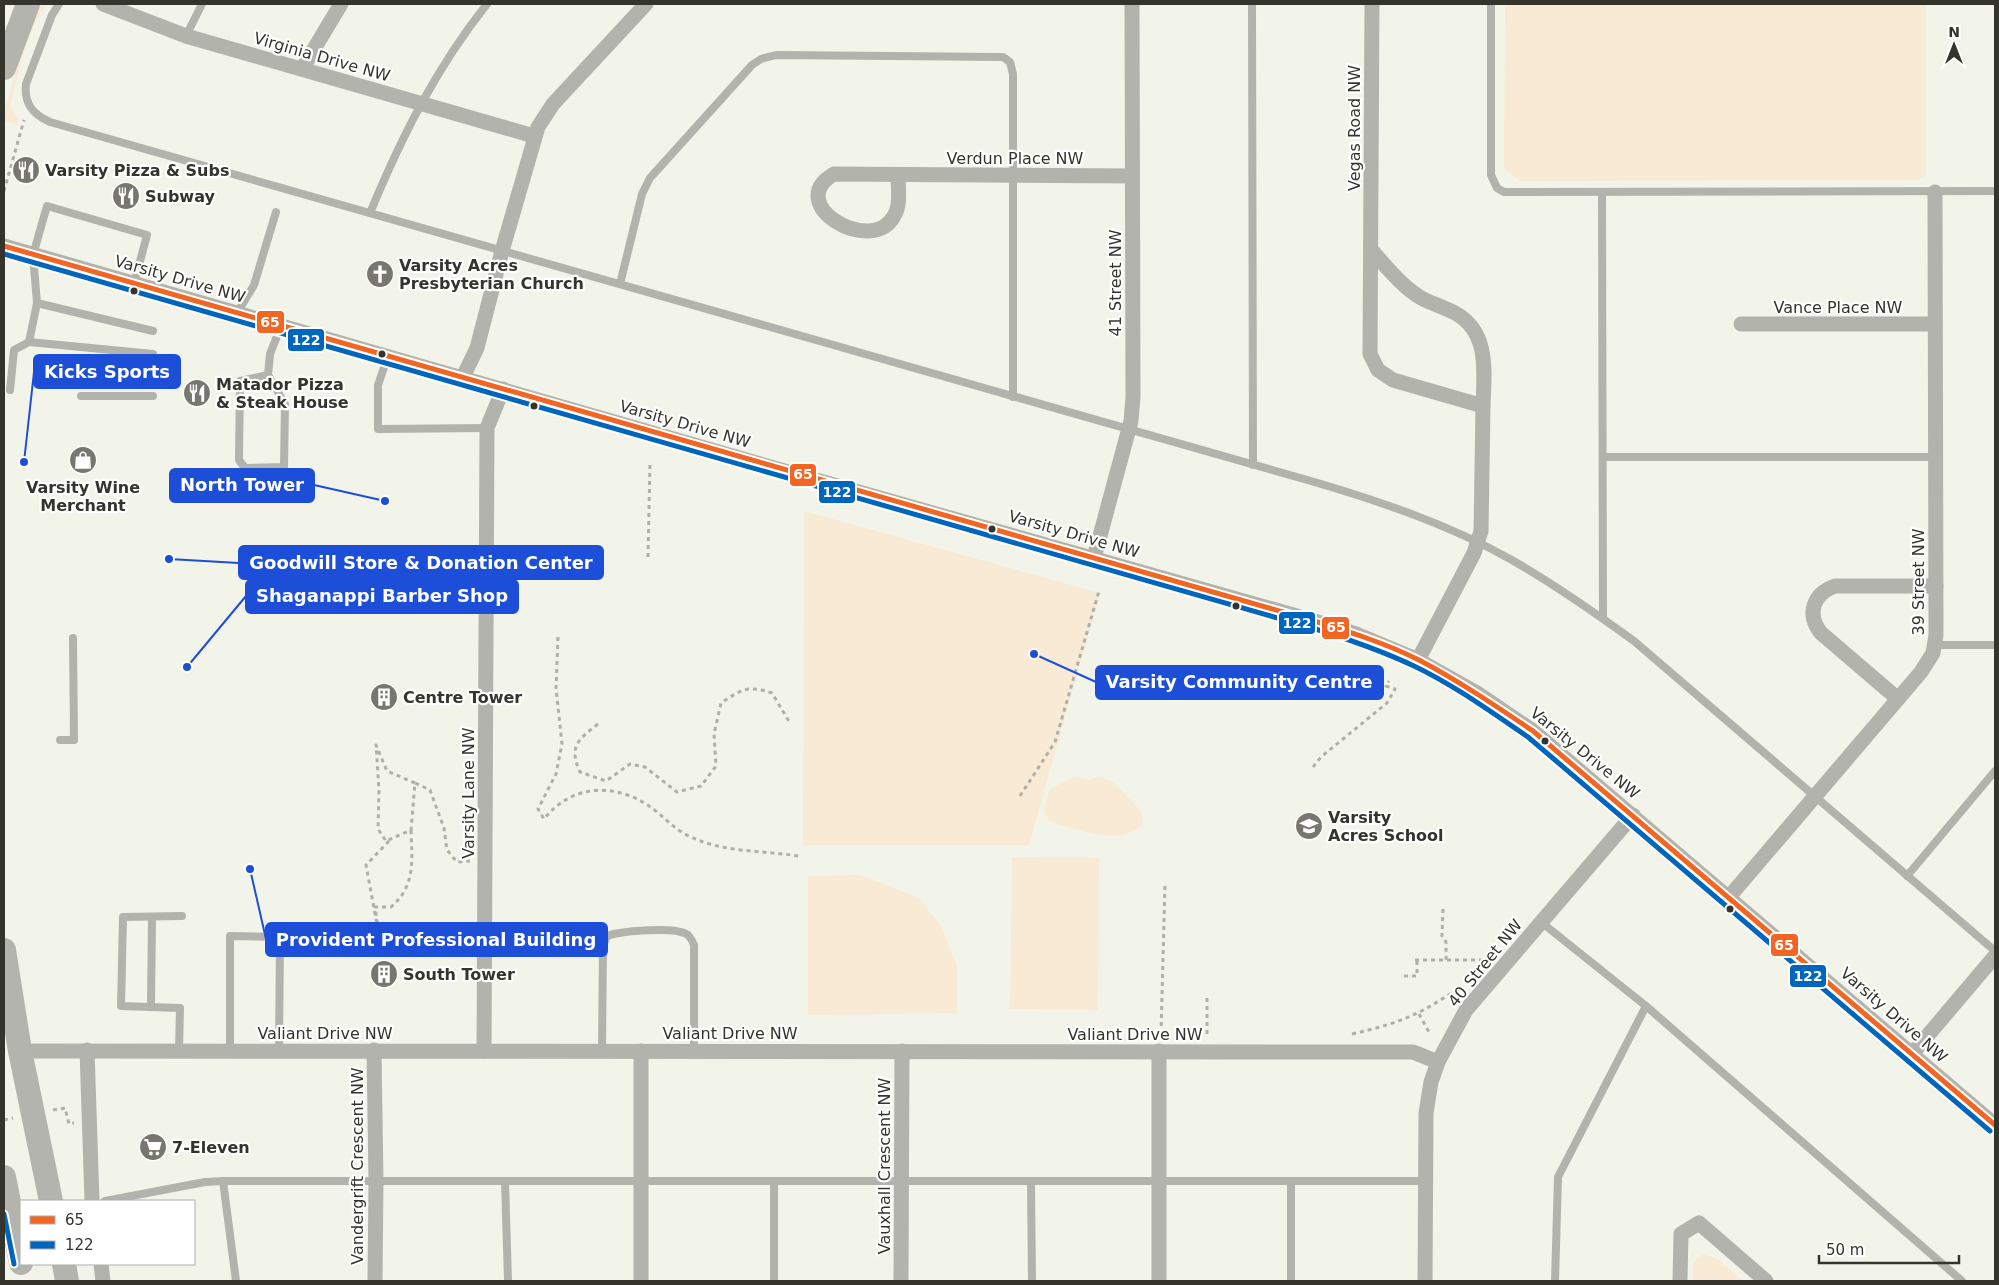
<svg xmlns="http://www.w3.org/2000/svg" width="1999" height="1285" font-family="'DejaVu Sans',sans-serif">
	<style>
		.green { fill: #f8ead4 }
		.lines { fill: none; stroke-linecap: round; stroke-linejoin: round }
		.path { stroke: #afb0ab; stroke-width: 3; stroke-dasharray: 4 4; stroke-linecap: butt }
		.service { stroke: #b2b3ad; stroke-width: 8 }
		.minor { stroke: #b2b3ad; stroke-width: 15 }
		.primary { stroke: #b3b4ae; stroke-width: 24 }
		.bus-1-casing { stroke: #fff; stroke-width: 9 }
		.bus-2-casing { stroke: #fff; stroke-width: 9 }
		.bus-1 { stroke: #f26522; stroke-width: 5 }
		.bus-2 { stroke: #0065bd; stroke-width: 5 }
		.bus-dot { fill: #34342d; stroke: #fff; stroke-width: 2 }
		.labels { text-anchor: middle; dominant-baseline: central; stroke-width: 4.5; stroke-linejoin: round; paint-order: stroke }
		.street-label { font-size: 16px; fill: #34342d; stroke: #fff }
		.poi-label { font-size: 16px; font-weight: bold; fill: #34342d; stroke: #fff; text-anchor: start }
		.leader { fill: none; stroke: #1d4ed8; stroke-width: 2 }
		.callout-dot { fill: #1d4ed8; stroke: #fff; stroke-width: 2 }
		.callout { fill: #1d4ed8; stroke: #1d4ed8; stroke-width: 2 }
		.callout-label { font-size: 18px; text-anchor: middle; font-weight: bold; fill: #fff }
		.line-badge { stroke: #fff; stroke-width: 2 }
		.badge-label { font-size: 14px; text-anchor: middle; font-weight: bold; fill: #fff }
	</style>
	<rect width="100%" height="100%" fill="#f3f4e9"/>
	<g class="green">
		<path d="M35,4H47C25,31 20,72 10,106L18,119V125L4,121V112Z"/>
		<path d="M1505,4H1926V175L1918,180L1520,181L1504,168Z"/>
		<path d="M804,511L1100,593L1029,845H803Z"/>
		<path d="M1073,777L1089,780L1099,777L1113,782L1141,811C1144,817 1143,824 1138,828C1118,845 1072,829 1049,821L1044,811L1050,789Z"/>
		<path d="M1012,857L1099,858L1098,1010L1010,1009Z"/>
		<path d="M860,875L919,898L940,925L957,965V1013L808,1015V876Z"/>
		<path d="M1703,1254L1717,1259L1743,1281H1693V1263Z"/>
	</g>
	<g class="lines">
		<g class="path">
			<path d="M4,191L24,120"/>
			<path d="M648,557L650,463"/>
			<path d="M558,637L556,688L562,744L556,774L538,809L544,819C570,786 611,782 646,804C661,813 673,829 689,836C723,853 761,850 798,856"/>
			<path d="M598,724C579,739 568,746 580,772L606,781L630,764L645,767L677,792L701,786L716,766L714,734L721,703C742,689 748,685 772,693L790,723"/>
			<path d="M1313,767L1321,757L1387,703L1395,689L1386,686L1389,681"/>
			<path d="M415,783L387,771L376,745L379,790L378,829L386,841L411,830L415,783L430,790L444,828L447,850L457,862L470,861"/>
			<path d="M1020,796L1055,742L1099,591"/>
			<path d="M389,841L366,865L380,941L375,907H391C416,885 412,861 411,830"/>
			<path d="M1443,909L1442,936L1446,942V960"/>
			<path d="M1415,960H1485"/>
			<path d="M1404,976H1417V960"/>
			<path d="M1207,998V1034"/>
			<path d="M1419,1014L1429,1032"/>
			<path d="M1161,1034L1165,883"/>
			<path d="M1352,1034C1397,1024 1422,1014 1460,987"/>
			<path d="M53,1110L65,1108L69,1124L74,1123"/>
			<path d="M4,1120L13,1118"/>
		</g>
		<g class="service">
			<path d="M59,4L52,15L26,84C24,103 32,114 50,122L1311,481C1379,501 1448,524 1510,559C1553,583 1594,612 1634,641L1995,951"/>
			<path d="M1252,4L1253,465"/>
			<path d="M1491,4V175L1497,188L1504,192L1995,191"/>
			<path d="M186,36L202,4"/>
			<path d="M1602,192L1603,618"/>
			<path d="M370,213C401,138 436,68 487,4"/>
			<path d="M134,284L147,235L47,206L33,255L37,303L153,331"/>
			<path d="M620,284L642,194L650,178L752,65L761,59L776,55L1003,57L1010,62L1013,74V397"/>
			<path d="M37,303L29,342L153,354"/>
			<path d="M237,313L254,285L276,212"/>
			<path d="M388,356L378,385V429L487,428"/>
			<path d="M268,375L240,381L239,460L245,468L284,467L285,404L268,375L270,354L281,326"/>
			<path d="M10,390L14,350L29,342"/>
			<path d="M81,396H153"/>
			<path d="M1603,457H1935"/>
			<path d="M1935,645H1995"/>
			<path d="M60,740H74L73,638"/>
			<path d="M1907,876L1995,771"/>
			<path d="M1541,922L1646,1006"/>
			<path d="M151,1007L152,917"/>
			<path d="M179,1051L180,1008L121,1006L123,917L182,916"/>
			<path d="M230,1051V936L280,937L279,1051"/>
			<path d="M602,1051L603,946L607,936C621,931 676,926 688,935C691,938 693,942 694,945V1050"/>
			<path d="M223,1181L236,1281"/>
			<path d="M505,1181L508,1281"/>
			<path d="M1031,1181L1032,1281"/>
			<path d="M1291,1181V1281"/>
			<path d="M105,1201L205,1182L223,1181H1425"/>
			<path d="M774,1281V1181"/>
			<path d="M1555,1281L1558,1177L1646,1006L1962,1281"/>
		</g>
		<g class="minor">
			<path d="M103,4L186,36L534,136"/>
			<path d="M1372,4L1370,354L1378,370L1393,380L1483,406L1481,531L1474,553L1418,660"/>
			<path d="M302,69L341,4"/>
			<path d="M898,175C898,188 901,205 894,216C872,257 782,204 834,174L1132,176"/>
			<path d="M4,246L774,468L1311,620L1356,634L1418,660L1477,693L1533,731L1995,1125"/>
			<path d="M1372,251C1387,267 1403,288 1423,299C1433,304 1444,307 1455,313C1490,332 1484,372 1483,406"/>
			<path d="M1741,324H1935"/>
			<path d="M463,377L477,348L502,251L538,127L553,104L646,4"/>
			<path d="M1094,558L1131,421L1133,397L1132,4"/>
			<path d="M1898,699L1821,633C1806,614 1813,594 1835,586H1936"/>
			<path d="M1729,897L1921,672L1933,653L1936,635L1935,192"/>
			<path d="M87,1050L92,1201"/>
			<path d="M374,1050L376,1181L375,1281"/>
			<path d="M20,1051L1413,1052L1438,1062"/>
			<path d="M484,1051L487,428L503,389"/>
			<path d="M641,1051V1281"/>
			<path d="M1159,1051V1281"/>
			<path d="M1912,1054L1995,956"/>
			<path d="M101,1264L103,1281"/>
			<path d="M901,1281L902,1051"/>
			<path d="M1425,1281L1426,1113L1431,1082L1438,1062L1466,1010L1633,815"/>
			<path d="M1680,1281L1681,1234L1699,1223L1766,1281"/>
		</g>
		<g class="primary">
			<path d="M4,68L28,4"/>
			<path d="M4,950L20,1051L51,1201"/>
			<path d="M4,1177L21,1263"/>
			<path d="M64,1264L67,1281"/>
		</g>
		<g class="bus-1-casing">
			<path id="bus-1" d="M4,246L1311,620C1347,631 1385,643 1419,660C1459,681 1496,706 1533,731L1995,1125"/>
		</g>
		<g class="bus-2-casing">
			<g id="bus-2">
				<path d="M4,254L1309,627C1345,638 1380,650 1414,666C1454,685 1491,712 1528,737L1990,1131"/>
				<path d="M4,1214L14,1264"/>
			</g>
		</g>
		<use href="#bus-1" class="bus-1"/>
		<use href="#bus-2" class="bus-2"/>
	</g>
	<defs>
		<g id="restaurant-disc" transform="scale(1.4375)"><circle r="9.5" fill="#77776f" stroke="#fff"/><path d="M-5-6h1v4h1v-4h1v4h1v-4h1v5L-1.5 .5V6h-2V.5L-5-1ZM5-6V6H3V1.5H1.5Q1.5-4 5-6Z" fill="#fff"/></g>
		<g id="church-disc" transform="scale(1.4375)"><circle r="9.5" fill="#77776f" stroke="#fff"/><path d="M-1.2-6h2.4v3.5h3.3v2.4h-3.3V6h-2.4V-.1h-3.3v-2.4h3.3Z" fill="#fff"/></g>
		<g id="shop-disc" transform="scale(1.4375)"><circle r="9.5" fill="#77776f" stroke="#fff"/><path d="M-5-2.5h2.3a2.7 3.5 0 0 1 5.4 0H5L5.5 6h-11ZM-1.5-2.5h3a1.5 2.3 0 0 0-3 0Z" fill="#fff"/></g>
		<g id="building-disc" transform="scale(1.4375)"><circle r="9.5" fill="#77776f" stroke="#fff"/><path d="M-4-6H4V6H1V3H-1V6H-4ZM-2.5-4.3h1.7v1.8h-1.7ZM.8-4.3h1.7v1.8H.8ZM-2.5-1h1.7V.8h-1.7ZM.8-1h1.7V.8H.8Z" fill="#fff"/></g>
		<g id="school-disc" transform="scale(1.4375)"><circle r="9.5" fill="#77776f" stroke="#fff"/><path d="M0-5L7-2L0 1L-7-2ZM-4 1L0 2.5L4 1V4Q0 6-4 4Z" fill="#fff"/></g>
		<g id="supermarket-disc" transform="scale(1.4375)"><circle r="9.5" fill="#77776f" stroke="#fff"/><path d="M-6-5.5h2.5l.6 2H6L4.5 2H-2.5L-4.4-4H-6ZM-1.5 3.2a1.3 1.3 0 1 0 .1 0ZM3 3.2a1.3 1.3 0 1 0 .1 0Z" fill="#fff"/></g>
	</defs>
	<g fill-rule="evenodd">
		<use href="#restaurant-disc" x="26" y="170"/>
		<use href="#restaurant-disc" x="126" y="196"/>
		<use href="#church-disc" x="380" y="274"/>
		<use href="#restaurant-disc" x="197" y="393"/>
		<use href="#shop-disc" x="83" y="460"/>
		<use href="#building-disc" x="384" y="697"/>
		<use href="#school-disc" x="1309" y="826"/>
		<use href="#building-disc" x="384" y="974"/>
		<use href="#supermarket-disc" x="153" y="1147"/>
	</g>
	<g class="bus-dot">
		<circle cx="134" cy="291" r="4.5"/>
		<circle cx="382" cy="354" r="4.5"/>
		<circle cx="534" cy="406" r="4.5"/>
		<circle cx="992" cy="529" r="4.5"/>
		<circle cx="1236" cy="606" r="4.5"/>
		<circle cx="1545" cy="741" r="4.5"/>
		<circle cx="1730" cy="909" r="4.5"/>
	</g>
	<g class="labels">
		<g class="street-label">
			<text transform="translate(322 57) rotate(16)">Virginia Drive NW</text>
			<text transform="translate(1354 128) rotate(-90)">Vegas Road NW</text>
			<text x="1015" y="158">Verdun Place NW</text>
			<text transform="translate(180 279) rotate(16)">Varsity Drive NW</text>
			<text transform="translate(1115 283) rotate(-90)">41 Street NW</text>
			<text x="1838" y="307">Vance Place NW</text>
			<text transform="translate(685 424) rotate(16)">Varsity Drive NW</text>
			<text transform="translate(1074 534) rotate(16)">Varsity Drive NW</text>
			<text transform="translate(1918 582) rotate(-90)">39 Street NW</text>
			<text transform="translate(1585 753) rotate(39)">Varsity Drive NW</text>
			<text transform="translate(468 793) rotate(-90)">Varsity Lane NW</text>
			<text transform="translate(1485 963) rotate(-51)">40 Street NW</text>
			<text transform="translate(1894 1015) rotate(41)">Varsity Drive NW</text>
			<text x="325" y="1033">Valiant Drive NW</text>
			<text x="730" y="1033">Valiant Drive NW</text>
			<text x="1135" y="1034">Valiant Drive NW</text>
			<text transform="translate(357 1166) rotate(-90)">Vandergrift Crescent NW</text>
			<text transform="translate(884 1166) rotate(-90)">Vauxhall Crescent NW</text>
		</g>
		<g class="poi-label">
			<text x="45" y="170">Varsity Pizza &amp; Subs</text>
			<text x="145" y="196">Subway</text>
			<text x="399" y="265">Varsity Acres<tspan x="399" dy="18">Presbyterian Church</tspan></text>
			<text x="216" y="384">Matador Pizza<tspan x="216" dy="18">&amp; Steak House</tspan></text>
			<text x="83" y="487" text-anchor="middle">Varsity Wine<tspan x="83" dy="18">Merchant</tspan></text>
			<text x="403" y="697">Centre Tower</text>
			<text x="1328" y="817">Varsity<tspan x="1328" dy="18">Acres School</tspan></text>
			<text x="403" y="974">South Tower</text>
			<text x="172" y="1147">7-Eleven</text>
		</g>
	</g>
	<path class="leader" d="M24 462L34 372M385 501L314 485M169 559L239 563M187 667L246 596M1034 654L1096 682M250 869L266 939"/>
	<g class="callout-dot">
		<circle cx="24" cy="462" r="5"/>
		<circle cx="385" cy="501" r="5"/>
		<circle cx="169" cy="559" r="5"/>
		<circle cx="187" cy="667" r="5"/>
		<circle cx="1034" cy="654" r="5"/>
		<circle cx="250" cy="869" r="5"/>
	</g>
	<g class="callout">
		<rect x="34" y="355" width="146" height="33" rx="5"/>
		<rect x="170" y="469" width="144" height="33" rx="5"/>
		<rect x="239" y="546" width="364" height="33" rx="5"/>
		<rect x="246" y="580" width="272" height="33" rx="5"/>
		<rect x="1096" y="666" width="287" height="33" rx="5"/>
		<rect x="266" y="923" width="341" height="33" rx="5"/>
	</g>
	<g class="callout-label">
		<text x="107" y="378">Kicks Sports</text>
		<text x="242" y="491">North Tower</text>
		<text x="421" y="569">Goodwill Store &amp; Donation Center</text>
		<text x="382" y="602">Shaganappi Barber Shop</text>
		<text x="1239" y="688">Varsity Community Centre</text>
		<text x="436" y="946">Provident Professional Building</text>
	</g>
	<g class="line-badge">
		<rect x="256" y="310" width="29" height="24" rx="5" fill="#f26522"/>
		<rect x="287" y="328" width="38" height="24" rx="5" fill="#0065bd"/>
		<rect x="789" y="463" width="28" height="24" rx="5" fill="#f26522"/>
		<rect x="818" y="480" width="38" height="24" rx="5" fill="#0065bd"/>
		<rect x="1278" y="611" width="38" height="24" rx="5" fill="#0065bd"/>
		<rect x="1321" y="616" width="29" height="24" rx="5" fill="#f26522"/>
		<rect x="1770" y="933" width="29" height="24" rx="5" fill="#f26522"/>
		<rect x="1789" y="964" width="38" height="24" rx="5" fill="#0065bd"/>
	</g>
	<g class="badge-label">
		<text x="270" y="327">65</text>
		<text x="306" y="345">122</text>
		<text x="803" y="479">65</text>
		<text x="837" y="497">122</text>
		<text x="1297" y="628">122</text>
		<text x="1336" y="632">65</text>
		<text x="1784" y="950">65</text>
		<text x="1808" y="981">122</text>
	</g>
	<rect width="1999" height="1285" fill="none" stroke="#34342d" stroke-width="10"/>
	<rect x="20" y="1200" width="175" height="65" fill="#ffffff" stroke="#aeaeab"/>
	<rect x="30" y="1216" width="25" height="8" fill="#f26522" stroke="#aeaeab"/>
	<text x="65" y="1225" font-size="15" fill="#34342d">65</text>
	<rect x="30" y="1241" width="25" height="8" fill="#0065bd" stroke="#aeaeab"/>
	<text x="65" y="1250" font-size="15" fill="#34342d">122</text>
	<g transform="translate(1954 45)" stroke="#ffffff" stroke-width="4" paint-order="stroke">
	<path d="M0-4L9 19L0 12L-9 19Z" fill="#34342d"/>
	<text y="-8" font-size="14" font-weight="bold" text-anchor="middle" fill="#34342d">N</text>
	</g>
	<path d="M1819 1255v8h140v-8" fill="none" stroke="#34342d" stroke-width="2.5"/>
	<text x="1826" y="1255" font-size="15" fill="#34342d" stroke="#ffffff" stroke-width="4" paint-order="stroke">50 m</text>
</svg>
